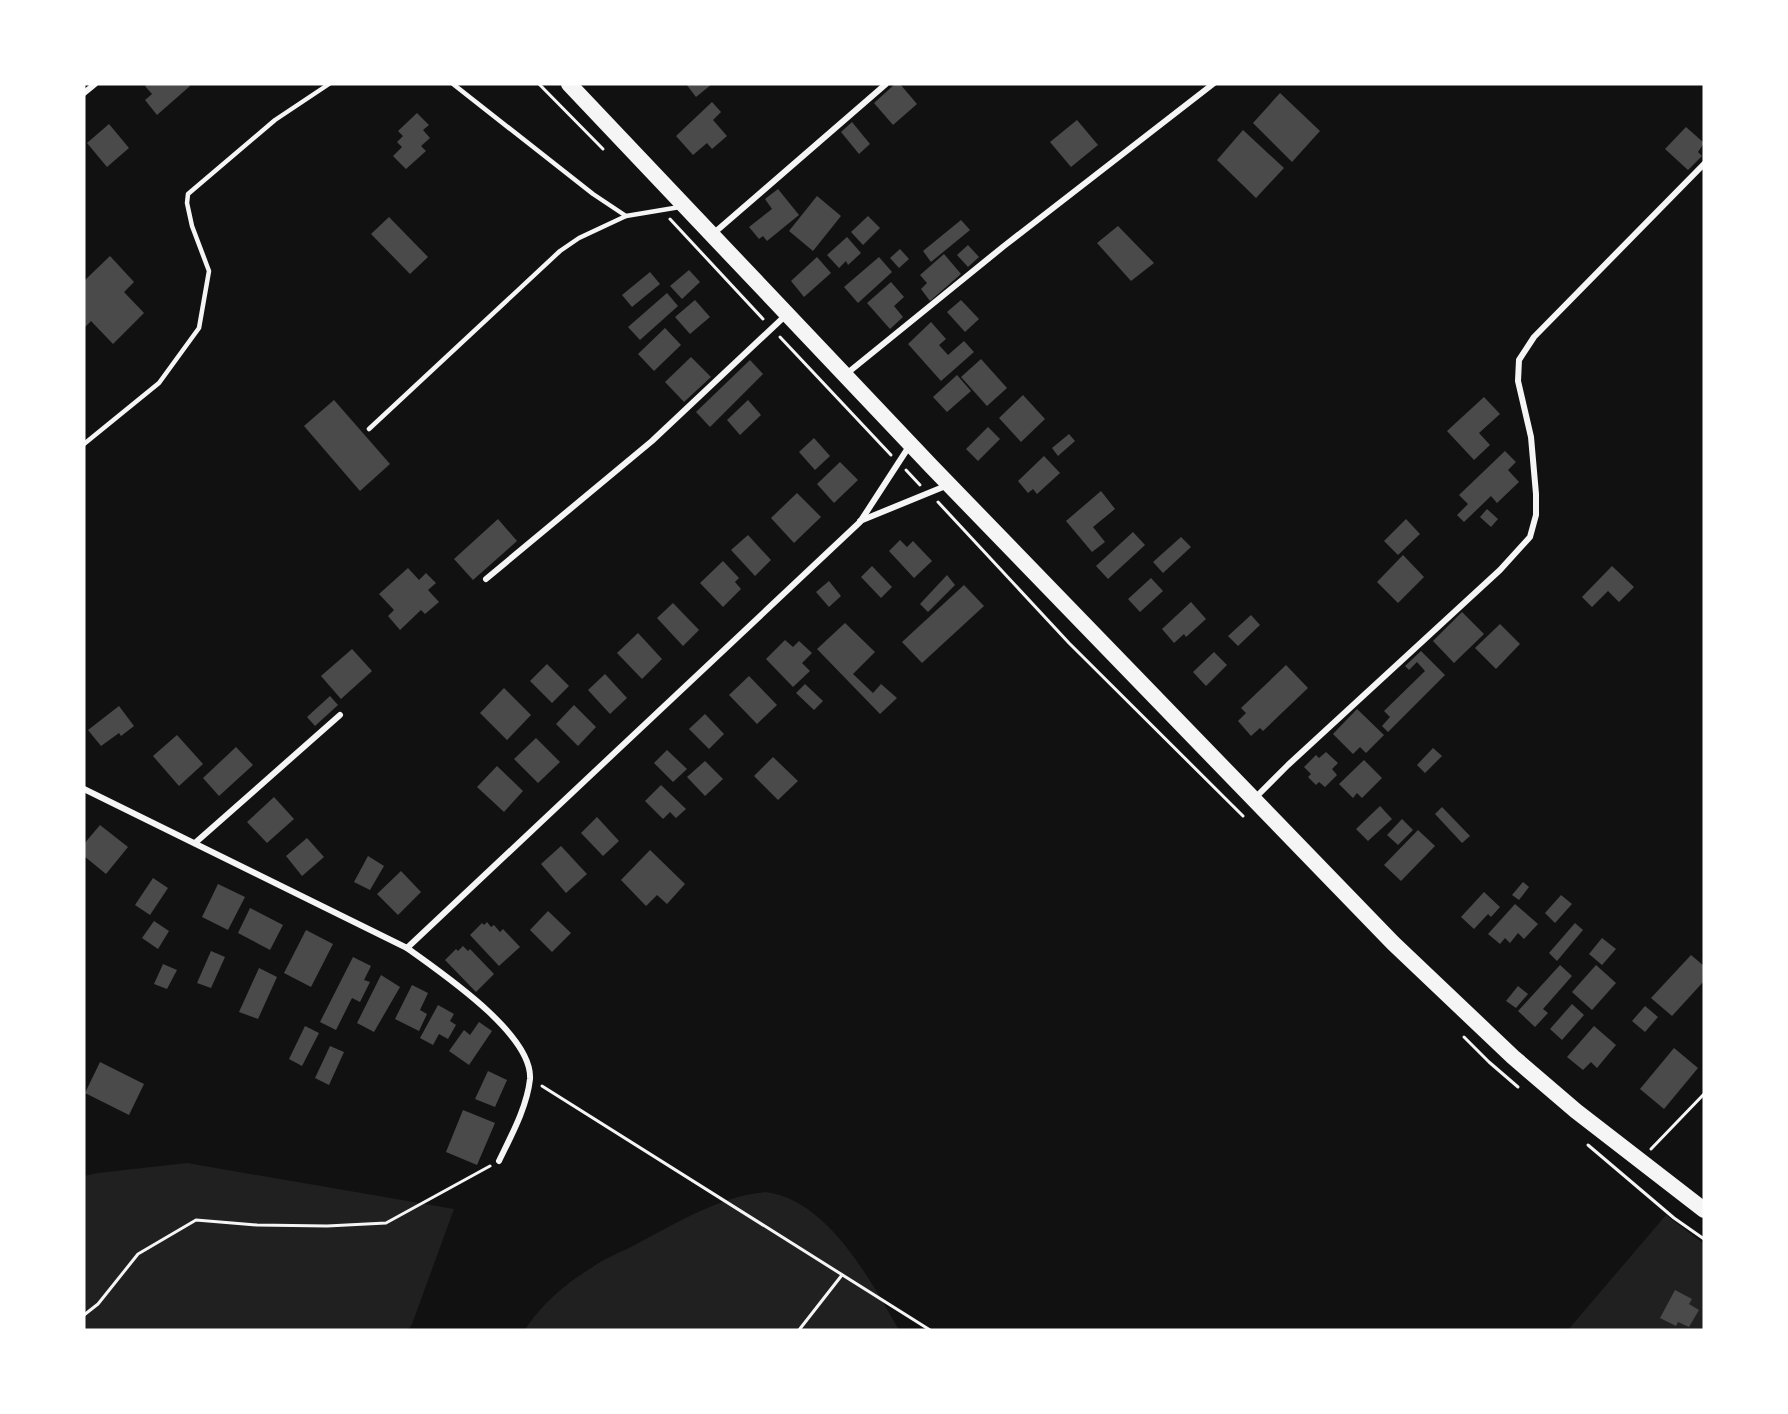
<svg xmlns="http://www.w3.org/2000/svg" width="1788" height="1414" font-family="Commissioner,sans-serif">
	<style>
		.green { fill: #202020 }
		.building { fill: #4a4a4a }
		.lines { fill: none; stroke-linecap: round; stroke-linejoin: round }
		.path { stroke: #f5f5f5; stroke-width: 3 }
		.service { stroke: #f5f5f5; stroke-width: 4.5 }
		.minor { stroke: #f5f5f5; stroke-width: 6 }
		.trunk { stroke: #f5f5f5; stroke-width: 16 }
	</style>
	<rect width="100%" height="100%" fill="#111"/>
	<g class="green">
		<path d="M187,1163L454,1209L412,1324L408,1330H84V1176L98,1173Z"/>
		<path d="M766,1192C829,1201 870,1280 899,1330H525C539,1307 565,1284 588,1270C602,1260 618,1253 633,1246C672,1225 722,1195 766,1192Z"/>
		<path d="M1666,1215L1704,1244V1330H1568Z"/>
	</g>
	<g class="building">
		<path d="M147,84H188L190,86L157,115L145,100L152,94L145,86Z"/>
		<path d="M686,84H712L696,97Z"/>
		<path d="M895,84H900L917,104L893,125L874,103Z"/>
		<path d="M1280,93L1320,131L1292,162L1253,123Z"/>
		<path d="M712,102L721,112L713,120L727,136L712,149L707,143L693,155L676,136Z"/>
		<path d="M417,113L429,125L423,130L430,138L421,146L426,151L406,169L393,156L402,147L397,142L403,136L398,131Z"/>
		<path d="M1077,120L1098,145L1071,167L1050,142Z"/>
		<path d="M852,122L870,144L859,154L841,132Z"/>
		<path d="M109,124L129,148L107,167L87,143Z"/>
		<path d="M1686,127L1704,143L1698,152L1702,156L1688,170L1665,149Z"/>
		<path d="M1243,130L1284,168L1256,198L1217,160Z"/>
		<path d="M778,189L799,215L767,241L763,236L759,239L749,227L772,209L765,199Z"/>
		<path d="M817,196L841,216L813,251L789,231Z"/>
		<path d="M868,216L880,228L863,245L851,232Z"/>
		<path d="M389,217L428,257L410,274L371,234Z"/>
		<path d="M961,220L970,230L931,262L923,251Z"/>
		<path d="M1118,226L1154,263L1131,281L1097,243Z"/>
		<path d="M847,237L861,253L848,265L846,261L839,268L827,255Z"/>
		<path d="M968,245L979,257L968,267L957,255Z"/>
		<path d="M900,249L909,259L899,268L890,258Z"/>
		<path d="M944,254L961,274L930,301L921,289L927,283L920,275Z"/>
		<path d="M110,256L134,282L124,292L144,313L113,344L91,321L84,328V281Z"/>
		<path d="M817,257L831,273L804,297L791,281Z"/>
		<path d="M879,257L892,272L858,303L844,287Z"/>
		<path d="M689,270L700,282L682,299L670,286Z"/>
		<path d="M650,272L660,284L632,307L622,295Z"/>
		<path d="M891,282L904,297L894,306L903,317L890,329L867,303Z"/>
		<path d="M667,293L678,306L640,340L628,327Z"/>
		<path d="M695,300L710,317L690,334L675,317Z"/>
		<path d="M961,300L979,319L965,332L947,312Z"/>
		<path d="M931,322L946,339L939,345L948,355L964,341L974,352L941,381L908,344Z"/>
		<path d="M665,328L681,345L654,371L638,354Z"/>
		<path d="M691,357L711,377L684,402L665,382Z"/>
		<path d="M981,359L1007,388L987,406L961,377Z"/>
		<path d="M750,360L763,374L710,427L696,412Z"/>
		<path d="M957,375L971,391L947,412L933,397Z"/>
		<path d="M1023,395L1045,419L1021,442L999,418Z"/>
		<path d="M1484,397L1500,414L1479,433L1490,445L1474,460L1447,431Z"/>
		<path d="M334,400L390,464L360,491L304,426Z"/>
		<path d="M748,400L761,415L740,435L727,420Z"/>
		<path d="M988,427L1000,439L978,461L966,449Z"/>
		<path d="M1069,434L1075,441L1058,456L1052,448Z"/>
		<path d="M814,438L830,456L815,470L799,452Z"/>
		<path d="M1505,451L1516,462L1508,470L1519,482L1497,503L1491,496L1464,522L1457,515L1468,504L1459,495Z"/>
		<path d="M1044,456L1060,473L1037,494L1033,489L1028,493L1018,481Z"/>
		<path d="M840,462L858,480L834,503L817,484Z"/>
		<path d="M1101,491L1115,509L1093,527L1105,542L1092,552L1066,521Z"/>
		<path d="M797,493L821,517L794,543L771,518Z"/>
		<path d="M1487,509L1498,519L1491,527L1480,517Z"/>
		<path d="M498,519L517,541L473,580L454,559Z"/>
		<path d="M1406,519L1420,534L1398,555L1384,541Z"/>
		<path d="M1133,532L1145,545L1108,579L1096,566Z"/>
		<path d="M748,535L771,560L755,576L731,550Z"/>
		<path d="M1181,537L1191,547L1163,573L1153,562Z"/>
		<path d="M900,540L907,547L913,541L932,561L914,578L889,551Z"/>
		<path d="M1403,555L1424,577L1398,603L1377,582Z"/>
		<path d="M723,561L739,578L735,582L741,589L723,607L700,583Z"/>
		<path d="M872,566L892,587L881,598L861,577Z"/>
		<path d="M1612,566L1634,587L1619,602L1608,591L1592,607L1582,597Z"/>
		<path d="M408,568L419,580L426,573L436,583L428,590L439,602L425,614L421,610L400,630L388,616L394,610L379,594Z"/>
		<path d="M947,575L955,585L928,612L920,604Z"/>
		<path d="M1151,578L1163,591L1140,612L1128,599Z"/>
		<path d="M829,581L841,596L829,607L816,592Z"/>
		<path d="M964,585L984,606L922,663L902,642Z"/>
		<path d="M1191,602L1206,619L1186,637L1184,634L1174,643L1162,629Z"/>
		<path d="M673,603L699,630L683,646L657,618Z"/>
		<path d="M1462,612L1484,634L1454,663L1433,641Z"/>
		<path d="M1251,615L1260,625L1238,646L1228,636Z"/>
		<path d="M845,623L875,652L853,674L873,693L881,684L897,698L880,714L817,649Z"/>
		<path d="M1500,624L1520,644L1496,669L1475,648Z"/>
		<path d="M638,633L662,659L642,679L617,653Z"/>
		<path d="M785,640L793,647L799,641L812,653L802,663L810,671L793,687L766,659Z"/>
		<path d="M352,649L372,671L341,699L321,676Z"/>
		<path d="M1421,651L1445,675L1388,732L1382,726L1390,717L1384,711L1425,671L1417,662L1409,670L1405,666Z"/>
		<path d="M1214,652L1227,665L1206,686L1193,672Z"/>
		<path d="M547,664L569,686L552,703L530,681Z"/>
		<path d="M1286,665L1308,688L1263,731L1260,728L1251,736L1238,721L1246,713L1241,708Z"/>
		<path d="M605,674L627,698L610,714L588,690Z"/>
		<path d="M749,676L777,705L757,724L729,695Z"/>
		<path d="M805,684L823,701L814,710L796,693Z"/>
		<path d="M504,688L531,715L507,740L480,713Z"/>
		<path d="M330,696L338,705L315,726L307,717Z"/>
		<path d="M574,705L596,727L578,746L556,724Z"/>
		<path d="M119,706L134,726L121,736L119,733L101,746L88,730Z"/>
		<path d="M1357,709L1384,735L1366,753L1360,747L1353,754L1333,734Z"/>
		<path d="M705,714L724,734L709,749L689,729Z"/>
		<path d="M177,735L203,764L179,786L153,756Z"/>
		<path d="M536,738L560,762L538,783L514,759Z"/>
		<path d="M236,747L253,765L219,796L203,778Z"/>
		<path d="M1433,748L1442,756L1425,773L1417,765Z"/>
		<path d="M667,750L687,769L673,782L654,763Z"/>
		<path d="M1326,752L1338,763L1332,769L1337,775L1325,787L1319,782L1316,785L1308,777L1311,774L1304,767L1316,755L1319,758Z"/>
		<path d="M773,757L798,781L778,800L754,776Z"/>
		<path d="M1364,760L1382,778L1362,798L1357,793L1353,798L1339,784Z"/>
		<path d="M705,761L723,779L705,796L687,777Z"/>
		<path d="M497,766L523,791L504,812L477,787Z"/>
		<path d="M661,785L686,809L676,818L670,812L663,819L645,801Z"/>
		<path d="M274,797L294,819L267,843L247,822Z"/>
		<path d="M1380,806L1392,819L1368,841L1356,829Z"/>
		<path d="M1442,807L1470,836L1462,843L1435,814Z"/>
		<path d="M597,817L619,841L603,856L581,833Z"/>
		<path d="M1402,819L1413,830L1398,845L1387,835Z"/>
		<path d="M100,825L128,847L106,874L84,856V844Z"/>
		<path d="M1418,830L1435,846L1401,881L1384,865Z"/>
		<path d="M307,838L324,857L302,876L286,856Z"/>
		<path d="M561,846L587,874L566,893L541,864Z"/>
		<path d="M650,850L685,884L667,904L657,895L646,906L621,880Z"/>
		<path d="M368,856L384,866L370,890L354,882Z"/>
		<path d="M401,871L421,892L398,915L377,894Z"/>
		<path d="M153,878L168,888L150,915L135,905Z"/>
		<path d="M1523,882L1529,887L1519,900L1512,895Z"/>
		<path d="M218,884L245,897L228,930L202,917Z"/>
		<path d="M1484,892L1500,907L1491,917L1488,914L1474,929L1461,917Z"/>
		<path d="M1561,895L1572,904L1555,923L1545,913Z"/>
		<path d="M1515,904L1538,924L1524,939L1518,933L1510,943L1505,938L1500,944L1488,934Z"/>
		<path d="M250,908L283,925L270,950L238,933Z"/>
		<path d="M548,911L571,933L552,952L530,930Z"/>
		<path d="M154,921L169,931L158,949L142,938Z"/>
		<path d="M487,922L491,927L494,925L500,932L503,929L520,947L499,966L470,935L482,923L484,925Z"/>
		<path d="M1575,923L1583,930L1557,961L1549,953Z"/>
		<path d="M306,930L333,944L311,987L284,973Z"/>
		<path d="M1602,938L1616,949L1602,965L1589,954Z"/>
		<path d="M463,946L468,951L470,949L494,974L476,992L445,960L456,949L458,951Z"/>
		<path d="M211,951L225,957L211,988L197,983Z"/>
		<path d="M1691,955L1704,966V981L1672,1016L1651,998Z"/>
		<path d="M353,957L371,966L364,980L370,982L360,1002L352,998L336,1030L320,1022Z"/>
		<path d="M163,964L177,970L167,989L154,984Z"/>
		<path d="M1560,965L1572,976L1543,1009L1548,1013L1535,1027L1518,1011Z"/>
		<path d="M1596,965L1616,983L1592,1010L1572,992Z"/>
		<path d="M259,968L277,977L258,1019L239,1012Z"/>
		<path d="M381,975L400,987L374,1032L357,1023Z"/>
		<path d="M412,985L428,993L420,1010L427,1014L419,1031L395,1019Z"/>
		<path d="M1518,986L1528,994L1516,1008L1506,1001Z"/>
		<path d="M1572,1004L1584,1015L1562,1040L1550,1029Z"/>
		<path d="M438,1005L454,1014L450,1021L456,1025L448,1039L439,1034L433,1045L420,1038Z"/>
		<path d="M1645,1006L1658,1017L1645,1032L1632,1021Z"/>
		<path d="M479,1022L492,1031L469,1065L449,1051L464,1030L470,1035Z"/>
		<path d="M305,1026L319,1033L302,1066L289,1059Z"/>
		<path d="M1594,1026L1616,1045L1597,1068L1591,1062L1583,1070L1567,1057Z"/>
		<path d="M330,1046L344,1052L329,1085L315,1078Z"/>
		<path d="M1674,1048L1698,1068L1664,1109L1640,1089Z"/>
		<path d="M100,1062L144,1084L129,1115L85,1093Z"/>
		<path d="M488,1071L507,1080L495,1107L475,1099Z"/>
		<path d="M463,1110L495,1123L477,1165L446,1152Z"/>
		<path d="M1675,1290L1692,1299L1689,1304L1699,1310L1689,1327L1678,1322L1676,1326L1660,1318Z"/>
	</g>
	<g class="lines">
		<g class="path">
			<path d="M539,84L603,149"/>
			<path d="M670,219L763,319"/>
			<path d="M780,337L891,455"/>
			<path d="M906,470L920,485"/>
			<path d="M938,502L1069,643L1243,816"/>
			<path d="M1464,1037L1489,1062L1518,1087"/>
			<path d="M542,1086L930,1330"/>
			<path d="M1588,1145L1674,1218L1704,1239"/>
			<path d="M1651,1149L1704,1094"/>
			<path d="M84,1315L98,1304L138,1254L196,1220L257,1225L327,1226L386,1223L490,1166"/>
			<path d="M799,1330L842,1275"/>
		</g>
		<g class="service">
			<path d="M453,84L593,194L626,216"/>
			<path d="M369,429L560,251L579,238L626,216L680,207"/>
			<path d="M84,444L159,383L199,328L209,271L192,226L187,203L188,194L275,120L329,84"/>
		</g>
		<g class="minor">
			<path d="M84,93L95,84"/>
			<path d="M714,233L886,84"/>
			<path d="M845,375L1004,246L1213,84"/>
			<path d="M860,521L948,485"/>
			<path d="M486,579L652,441L785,316"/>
			<path d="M84,789L407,948L860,522L910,445"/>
			<path d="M1254,799L1288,765L1500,570L1530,537L1536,515V494L1531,437L1518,381L1519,360L1534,337L1704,164"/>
			<path d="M195,843L340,715"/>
			<path d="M407,948C440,972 533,1034 530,1079C527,1107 511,1136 499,1161"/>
		</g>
		<path class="trunk" d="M569,84L932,467L1393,943L1513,1057L1576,1111L1704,1210"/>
	</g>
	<rect width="1788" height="1414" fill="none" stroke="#ffffff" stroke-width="171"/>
</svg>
